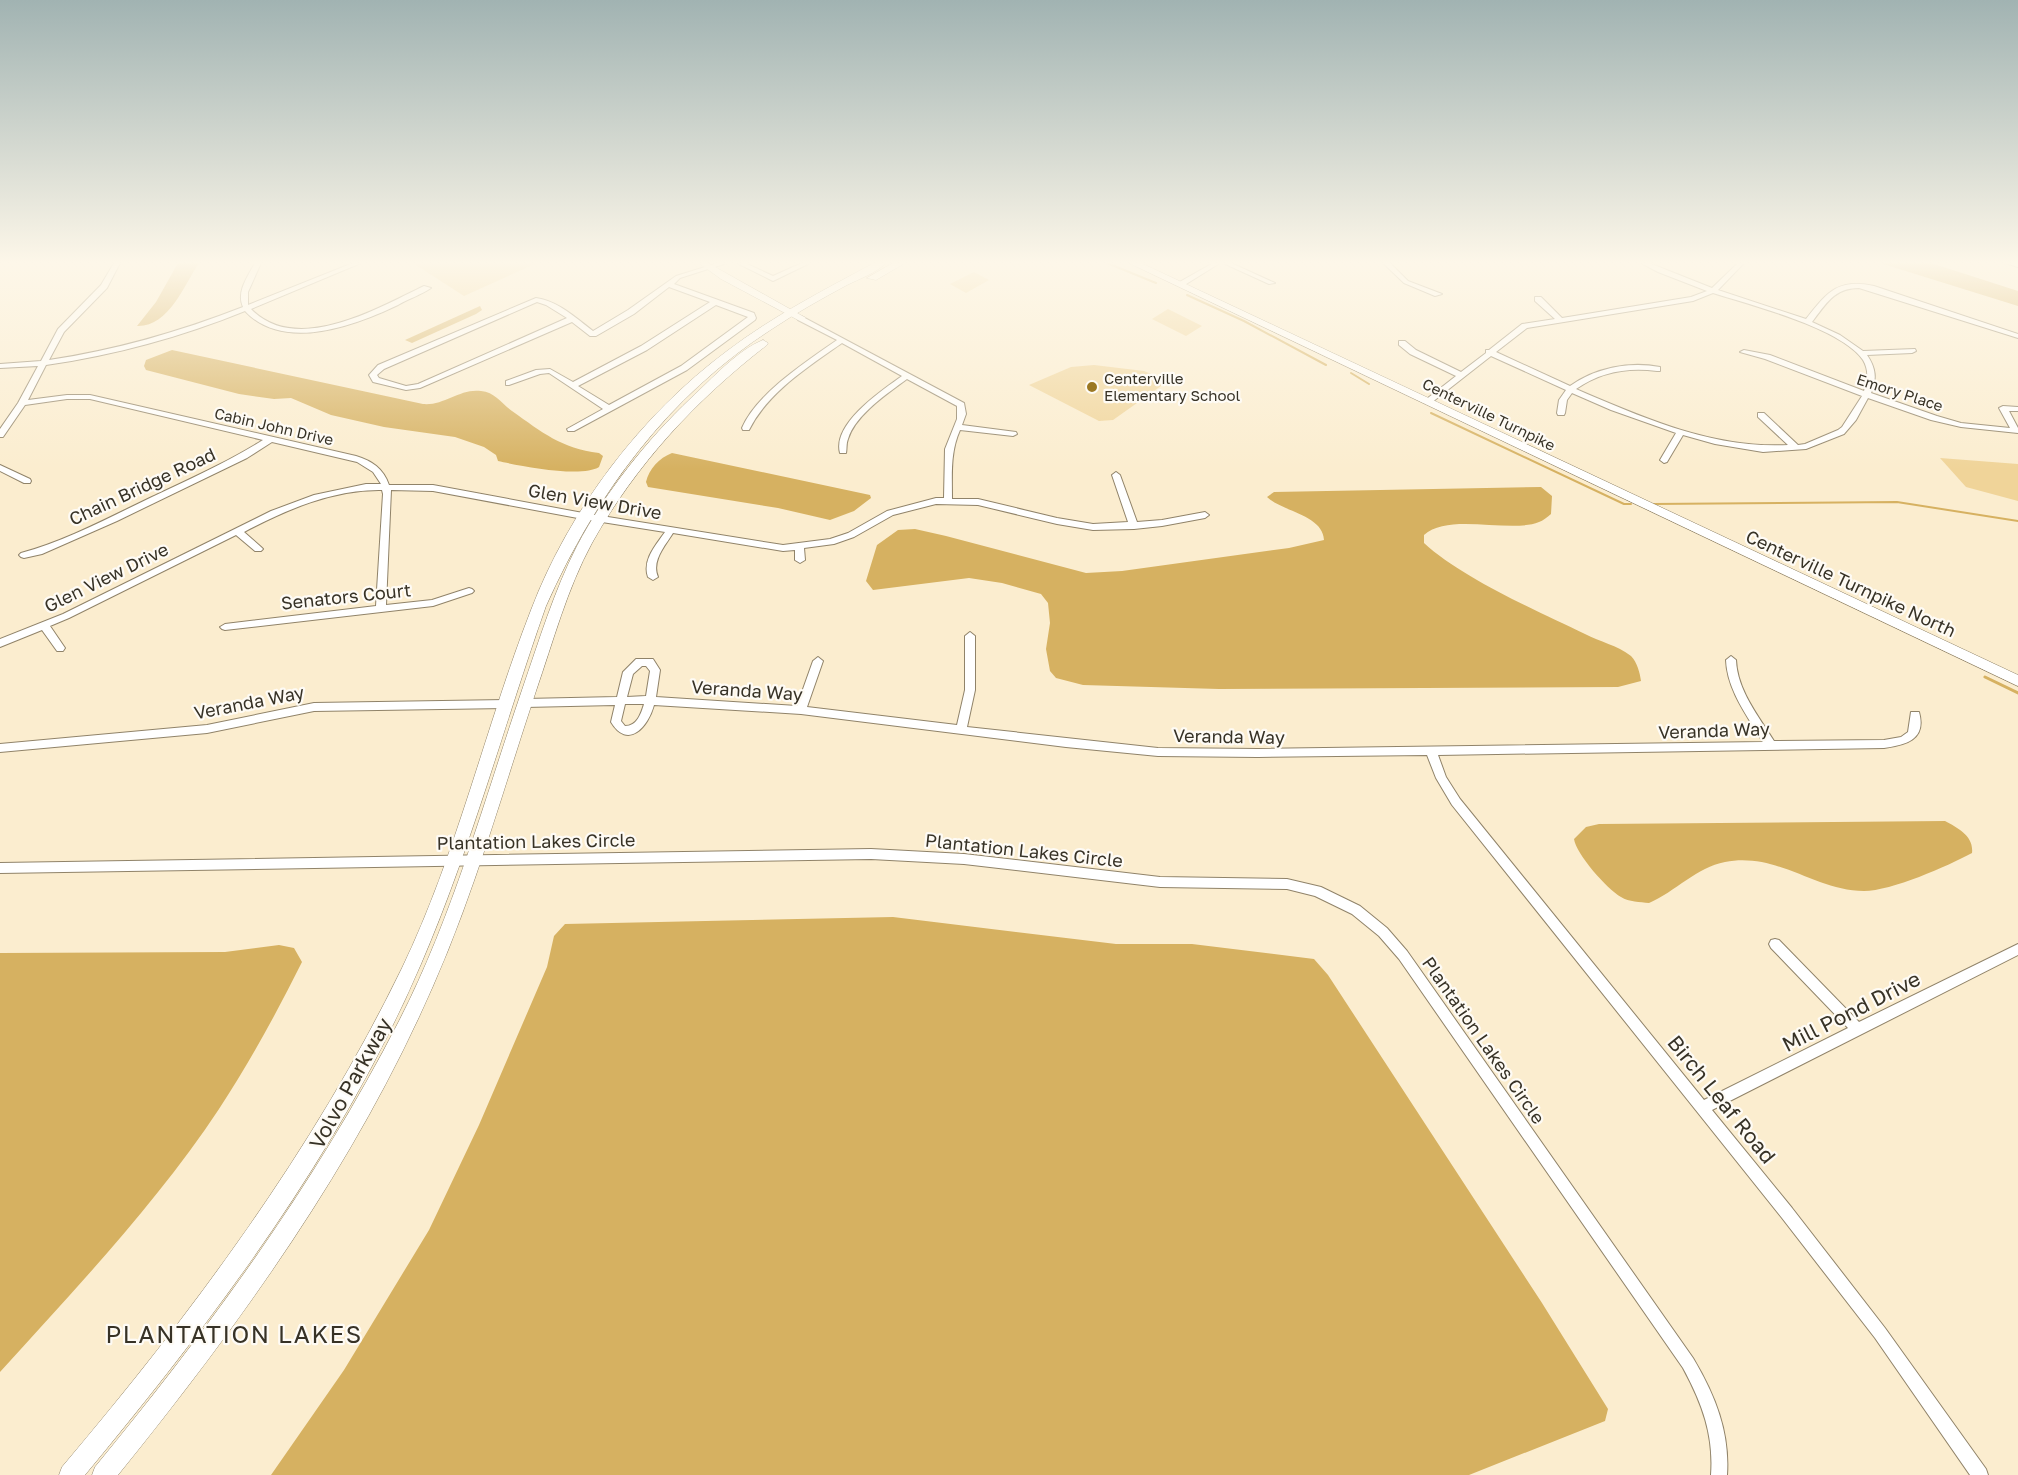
<svg xmlns="http://www.w3.org/2000/svg" width="2018" height="1475" font-family="'Golos Text',sans-serif">
	<style>
		.green { fill: #f0d499 }
		.water { fill: #d6b161 }
		.lines { fill: none; stroke-linecap: round; stroke-linejoin: round }
		.stream-far1 { stroke: #d6b161; stroke-width: 2 }
		.stream { stroke: #d6b161; stroke-width: 3 }
		.minor-casing { stroke: #908369; stroke-width: 2 }
		.tertiary-casing { stroke: #908369; stroke-width: 1 }
		.secondary-casing { stroke: #908369; stroke-width: 1 }
		.minor { fill: #fff; fill-rule: evenodd }
		.tertiary { fill: #fff; fill-rule: evenodd }
		.secondary { fill: #fff; fill-rule: evenodd }
		.poi-dot { fill: #9b7823; stroke: #fefbf5; stroke-width: 2 }
		.labels { text-anchor: middle; dominant-baseline: central; stroke-width: 4.5; stroke-linejoin: round; paint-order: stroke }
		.far-poi-label { font-size: 15px; fill: #373226; stroke: #fefbf5; text-anchor: start }
		.far-street-label { font-size: 15px; fill: #373226; stroke: #fefbf5 }
		.street-label { font-size: 18px; fill: #373226; stroke: #fefbf5 }
		.near-street-label { font-size: 21px; fill: #373226; stroke: #fefbf5 }
		.near-neighbourhood-label { font-size: 24px; letter-spacing: 1.5px; fill: #373226; stroke: #fefbf5 }
	</style>
	<rect width="100%" height="100%" fill="#fbedcf"/>
	<g class="green">
		<path d="M422,263H537L464,296L416,265Z"/>
		<path d="M974,272L989,280L966,293L950,284Z"/>
		<path d="M1168,309L1202,326L1186,336L1152,319Z"/>
		<path d="M1094,365L1144,371L1168,381L1113,420L1099,421L1029,385L1071,367Z"/>
		<path d="M1940,458L2018,464V501L1966,487Z"/>
	</g>
	<g class="water">
		<path d="M178,263H199C184,285 169,327 137,326L156,302Z"/>
		<path d="M1880,263H1931L2018,291V306Z"/>
		<path d="M480,306L482,310L476,314L412,343L405,340Z"/>
		<path d="M172,350L423,404C444,406 460,388 481,391C495,392 502,404 512,411C543,433 561,448 599,453L603,456L599,467C582,478 520,466 498,461L496,455L484,447L455,437L384,427L331,415L291,398L274,399L239,394L146,370L144,366L146,360Z"/>
		<path d="M672,453L870,495L871,498L854,511L830,520L778,508L648,487L646,482C649,469 659,458 672,453Z"/>
		<path d="M1541,487L1552,496L1551,514C1547,517 1543,521 1539,522C1510,534 1449,512 1424,535V543C1462,578 1537,611 1585,634C1600,642 1617,645 1631,656C1637,662 1640,673 1641,681L1618,687L1219,689L1083,685L1056,678L1050,671L1046,649L1050,623L1048,603L1041,594L1002,583L969,578L873,590L866,581L877,545L898,530L915,529L946,536L1086,573L1122,571L1289,548L1324,540C1323,515 1283,512 1267,497L1274,492Z"/>
		<path d="M1945,821C1958,828 1974,836 1972,853C1948,866 1891,891 1864,891C1815,891 1778,852 1725,862C1697,867 1675,892 1649,903C1640,902 1629,902 1621,897C1607,889 1576,854 1574,839L1586,827L1599,824Z"/>
		<path d="M893,917L1116,944H1192L1314,959L1328,975L1542,1303L1608,1409L1605,1421L1469,1475H271L344,1370L429,1230L479,1125L547,967L554,936L565,924Z"/>
		<path d="M279,945L294,948L302,962C277,1012 250,1062 219,1109C156,1204 76,1288 0,1372V953L225,952Z"/>
	</g>
	<g class="lines">
		<g class="stream-far1">
			<path d="M1107,263L1156,283"/>
			<path d="M1187,295L1244,321L1326,365"/>
			<path d="M1351,373L1369,384"/>
			<path d="M1431,413L1624,504H1631"/>
			<path d="M1652,504L1897,502L2018,521"/>
		</g>
		<path class="stream" d="M1985,677L2018,693"/>
		<g class="minor-casing">
			<g id="minor">
				<path d="M114,263H120L107,288L64,332L49,360C116,350 179,332 243,307C236,292 248,276 255,263H261L248,292V305L353,263H361L251,309C297,356 378,308 424,286L431,288C421,295 408,299 398,305C356,325 284,353 245,311C181,337 115,355 46,365L28,400L67,395H90L356,456C372,461 383,468 389,485H433L583,513L783,545L830,539L848,533L887,511L936,498H944L945,449L957,419V406L907,379C888,393 855,415 848,439C846,444 847,448 846,453H840C832,424 881,391 902,376L842,343C808,367 768,392 749,430H743L742,428C757,393 806,362 837,340L798,320L797,318L801,316L964,403L966,414L962,425L1016,432L1017,434L1013,436L960,430C950,452 952,475 952,499H978L1057,518L1093,524L1128,522L1112,475L1116,472L1120,475L1137,522L1162,520L1205,512L1209,515L1205,518L1162,526L1134,529L1093,530L1057,524L978,505L936,504L893,515L854,537L834,544L804,548L805,560L800,563L795,560V550L783,551L673,533C665,546 651,561 658,577L653,580L648,577C642,560 656,545 665,532L583,519L433,491L391,490L386,605L432,600L469,588L472,589L474,591L472,593L433,606L225,630L222,629L220,627L225,624L376,606L383,494L382,490C333,489 286,510 244,532L261,547L263,549L261,551H255L236,535L69,618L50,626L65,648L63,651H57L42,630L0,647V639L63,614L271,511L314,495L366,484H381L373,472L357,462L272,442L247,458L117,521L42,554L24,558L21,557L19,555L21,553C66,541 110,517 152,497C190,479 228,462 263,440L90,399H67L25,405L3,437H0V429L18,403L38,366L0,368V364L41,361L58,329L101,285Z"/>
				<path d="M718,263H727L680,278L674,284L754,313L756,318L755,320L687,370L574,431H568L567,429L603,409L549,373L540,374L509,385H506V381L536,370L550,369L573,382L641,346L710,302L669,287L634,314L596,336H590L572,322L420,388L406,390L373,382L369,375L378,365L536,298C558,301 576,318 593,331L628,310L676,276ZM537,302L546,305L567,318L418,384L406,386L379,378L377,375L384,369ZM716,305L748,317L681,366L609,405L578,386L647,350Z"/>
				<path d="M737,263H745L773,276L802,263H810L773,281Z"/>
				<path d="M1213,263H1220L1183,286L1176,284Z"/>
				<path d="M1223,263H1231L1275,283L1269,284Z"/>
				<path d="M1383,263H1390L1408,281L1442,294L1435,296L1404,283Z"/>
				<path d="M1641,263H1649L1712,288L1738,263H1744L1718,290L1806,319C1827,293 1837,278 1874,286L2018,334V338L1859,288C1834,288 1826,304 1812,322L1840,335L1863,351L1915,349L1916,351L1912,353L1867,355C1876,368 1877,379 1871,393L1937,416L1961,423L2010,428L1999,408L2003,406L2018,407V411H2009L2018,428V433L1961,427L1931,420L1868,398L1856,420L1844,434L1806,449L1763,452L1715,444L1683,435L1667,462L1664,463L1660,460L1676,433L1611,410L1572,393L1567,400L1565,413L1564,415H1558L1557,413L1559,400L1566,390L1491,356L1431,403H1425L1424,401L1456,376L1410,354L1399,345V341H1405L1416,350L1461,372L1486,353V350H1489L1522,324L1555,319L1535,301V297H1541L1562,318L1691,297L1707,291L1658,272ZM1713,293C1751,305 1841,328 1863,360C1869,370 1868,381 1864,391L1770,355L1744,350L1740,352L1765,359L1862,396L1842,427L1838,430L1805,444L1798,445L1764,413H1758V417L1788,445C1714,449 1643,418 1576,389C1600,372 1628,367 1657,371H1660V367C1629,361 1595,368 1570,386L1496,352L1527,328L1693,301Z"/>
				<path d="M2007,263H2018V267L2008,264Z"/>
				<path d="M0,465L30,479L31,481L30,483H24L0,471Z"/>
				<path d="M970,632L975,636V690L967,727L1158,748L1258,749L1763,742C1748,717 1727,690 1726,660L1731,656L1736,660C1737,690 1759,717 1774,741L1884,740L1901,737L1908,732L1911,712H1919C1927,740 1905,745 1884,748L1438,755L1446,777L1460,799L1704,1100L1848,1028L1771,948L1769,944L1771,940L1775,939L1779,940L1859,1022L2018,944V955L1712,1110L1792,1208L1885,1328L1986,1469L1988,1475H1970L1875,1338L1782,1218L1452,805L1436,778L1427,755L1258,757L1158,756L1066,747L801,714L654,705C648,727 628,750 611,722L615,705L525,707L520,703L525,699L617,697L623,672L636,659H653L660,670L656,697L797,706L813,661L818,657L823,661L807,707L957,725L965,690V636ZM642,666H646L650,671L646,696L627,697L633,674ZM625,704H644C641,714 637,726 625,726L621,721Z"/>
				<path d="M506,700L511,704L506,708L314,711L207,733L0,752V744L207,725L314,703Z"/>
				<path d="M871,849L964,854L1160,877L1287,879L1321,887L1360,906L1387,928L1407,951L1693,1358C1715,1395 1730,1432 1727,1475H1711C1714,1435 1702,1403 1683,1368L1399,959L1379,936L1352,914L1315,896L1287,889L1160,887L964,864L871,859L0,873V863Z"/>
			</g>
		</g>
		<g class="tertiary-casing">
			<path id="tertiary" d="M699,263H708L806,318L798,320L721,279Z"/>
		</g>
		<g class="secondary-casing">
			<g id="secondary">
				<path d="M874,263H886C876,273 859,279 847,285C821,299 796,313 772,329C668,396 596,494 546,606C504,725 471,848 421,964C340,1153 215,1318 85,1475H59L62,1467C193,1312 313,1151 402,968C457,854 485,728 531,610C569,510 641,415 727,351C773,316 824,290 874,263Z"/>
				<path d="M893,263H905L876,280L867,278Z"/>
				<path d="M1129,263H1141L2018,675V686Z"/>
				<path d="M763,340L768,343L767,345C696,400 636,464 592,543C567,589 553,642 536,691C503,790 475,891 433,986C355,1165 240,1324 118,1475H92L95,1467C210,1327 316,1183 399,1021C453,916 484,801 522,690C539,641 554,591 577,546C606,491 646,441 691,398C712,379 736,351 763,340Z"/>
			</g>
		</g>
		<use href="#minor" class="minor"/>
		<use href="#tertiary" class="tertiary"/>
		<use href="#secondary" class="secondary"/>
	</g>
	<linearGradient id="sky" x2="0" y2="1"><stop stop-color="#a1b3b2"/><stop offset="0.56" stop-color="#fdf7e9"/><stop offset="1" stop-color="#fdf7e9" stop-opacity="0"/></linearGradient>
	<rect width="2018" height="469" fill="url(#sky)"/>
	<circle class="poi-dot" cx="1092" cy="387" r="6"/>
	<g class="labels">
		<g class="far-poi-label">
			<text x="1104" y="378">Centerville<tspan x="1104" dy="17">Elementary School</tspan></text>
		</g>
		<g class="far-street-label">
			<text transform="translate(1900 392) rotate(18)">Emory Place</text>
			<text transform="translate(1489 414) rotate(26)">Centerville Turnpike</text>
			<text transform="translate(274 426) rotate(13)">Cabin John Drive</text>
		</g>
		<g class="street-label">
			<text transform="translate(142 486) rotate(-25)">Chain Bridge Road</text>
			<text transform="translate(595 501) rotate(10)">Glen View Drive</text>
			<text transform="translate(106 577) rotate(-26)">Glen View Drive</text>
			<text transform="translate(1851 583) rotate(25)">Centerville Turnpike North</text>
			<text transform="translate(346 596) rotate(-6)">Senators Court</text>
			<text transform="translate(747 690) rotate(4)">Veranda Way</text>
			<text transform="translate(249 702) rotate(-11)">Veranda Way</text>
			<text transform="translate(1714 730) rotate(-2)">Veranda Way</text>
			<text transform="translate(1229 736) rotate(1)">Veranda Way</text>
			<text transform="translate(536 841) rotate(-1)">Plantation Lakes Circle</text>
			<text transform="translate(1024 850) rotate(6)">Plantation Lakes Circle</text>
			<text transform="translate(1484 1040) rotate(55)">Plantation Lakes Circle</text>
		</g>
		<g class="near-street-label">
			<text transform="translate(1851 1011) rotate(-27)">Mill Pond Drive</text>
			<text transform="translate(350 1083) rotate(-61)">Volvo Parkway</text>
			<text transform="translate(1722 1099) rotate(51)">Birch Leaf Road</text>
		</g>
		<g class="near-neighbourhood-label">
			<text x="234" y="1333">PLANTATION LAKES</text>
		</g>
	</g>
</svg>
